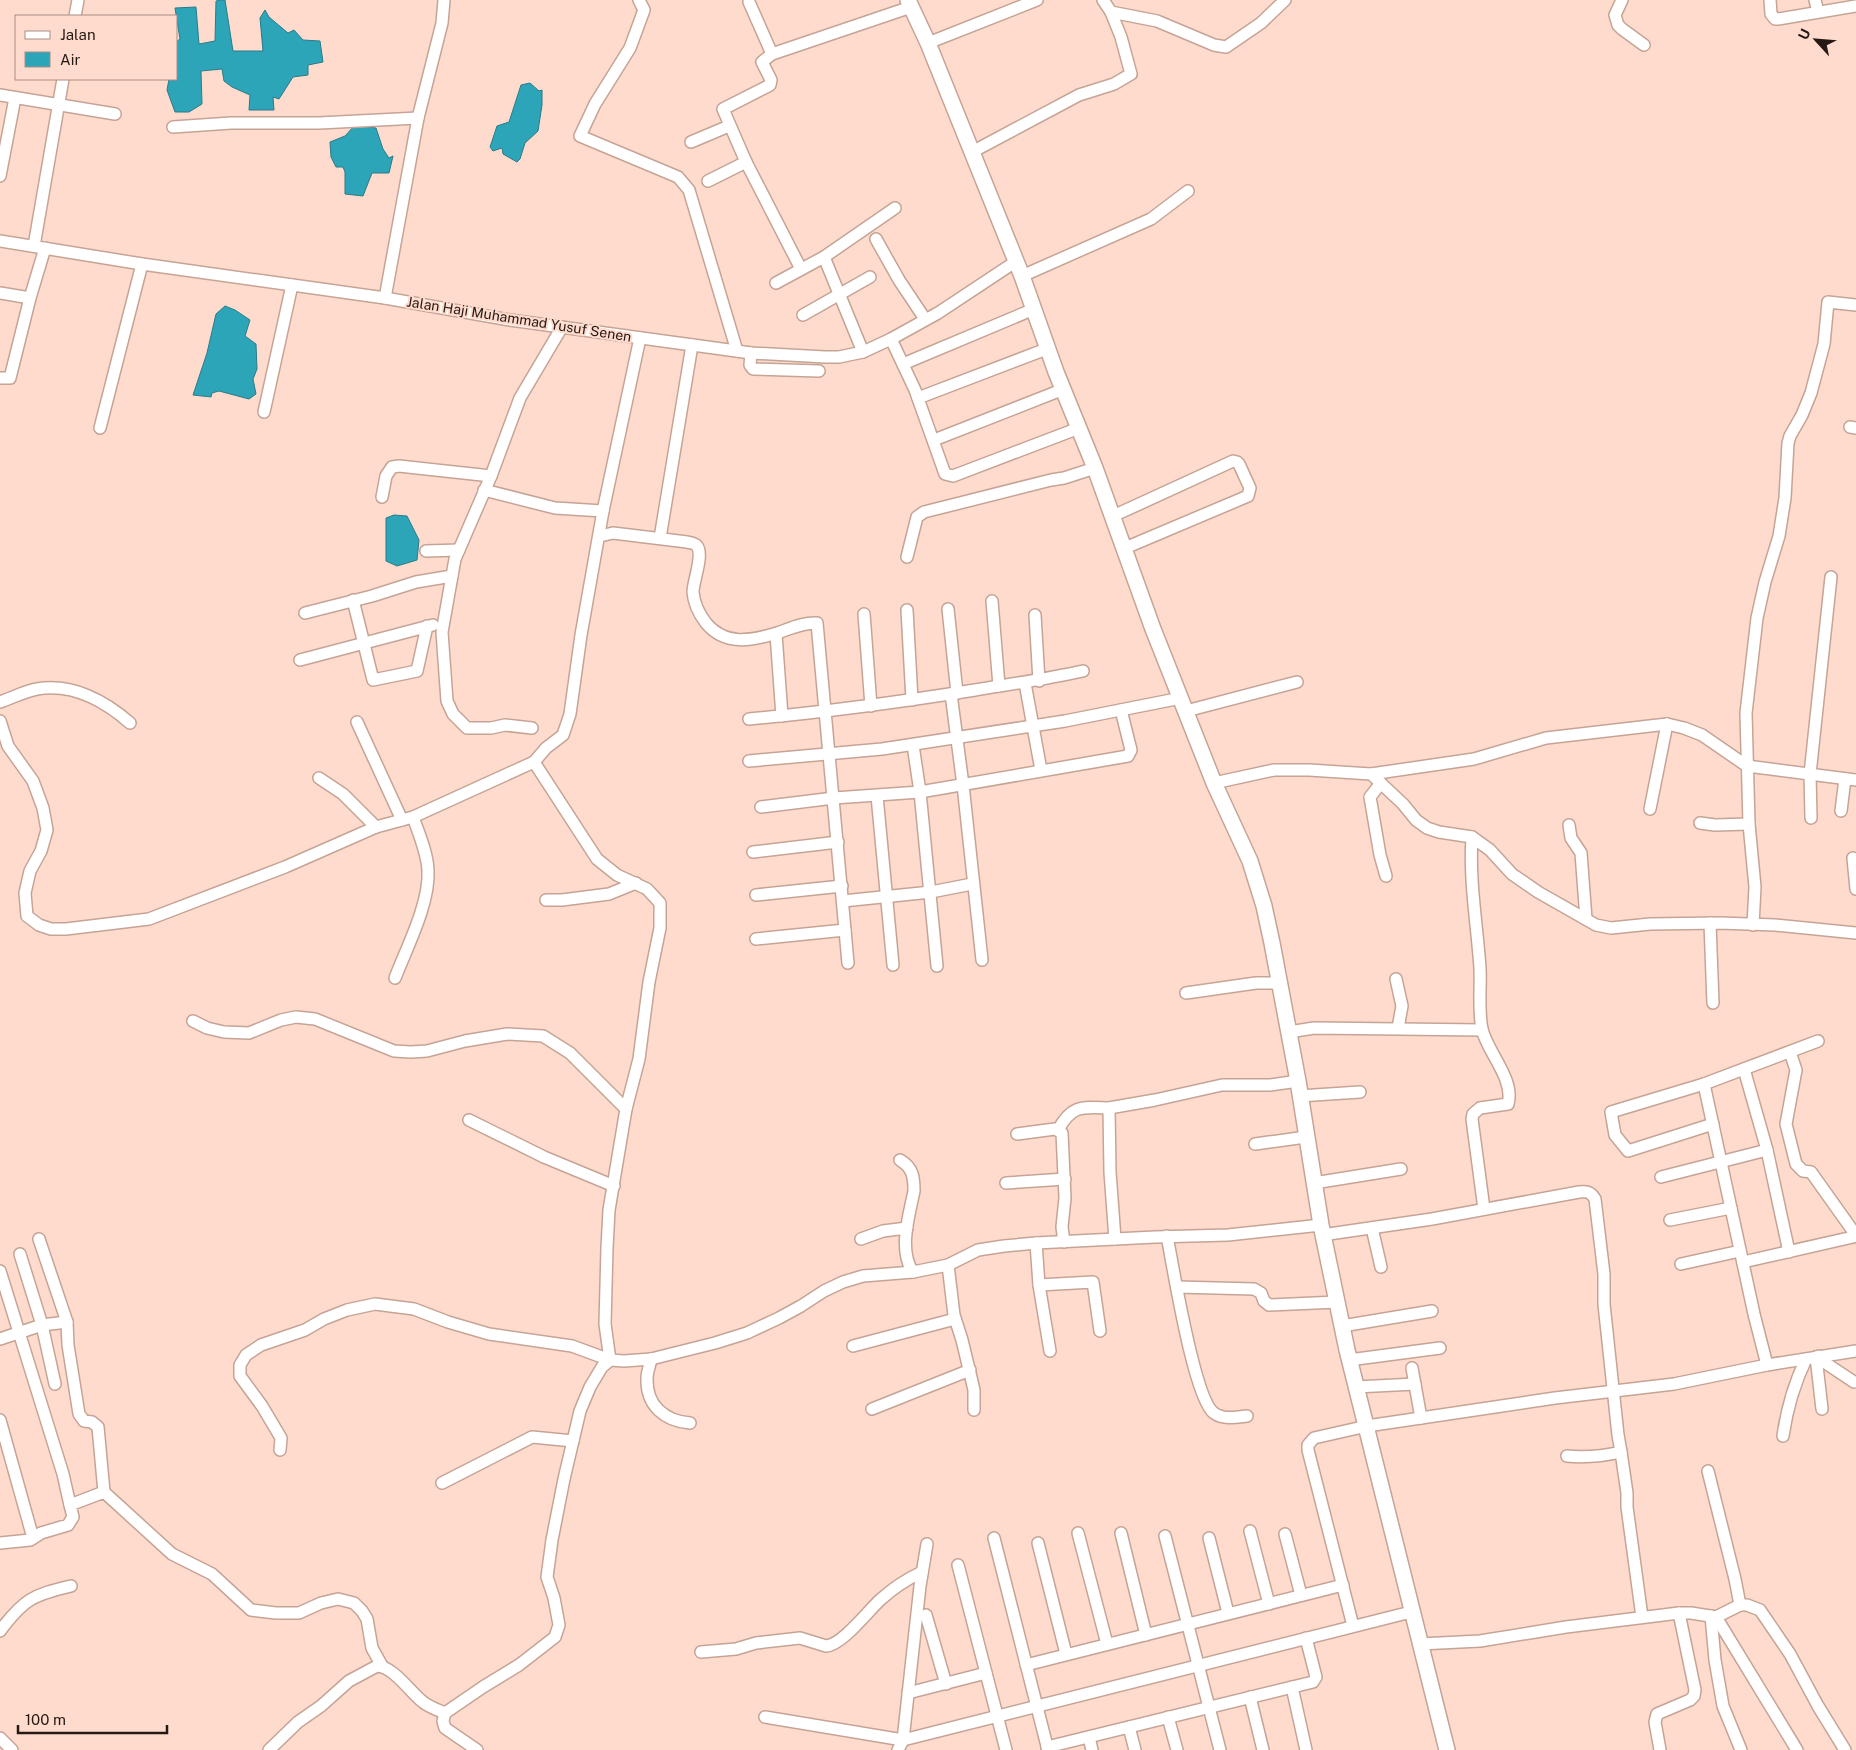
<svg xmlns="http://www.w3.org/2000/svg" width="1856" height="1750" font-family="'Public Sans',sans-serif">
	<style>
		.water { fill: #2ca5b9; stroke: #2a7b88 }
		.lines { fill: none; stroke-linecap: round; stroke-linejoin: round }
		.minor-casing { stroke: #c5a496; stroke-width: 14 }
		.tertiary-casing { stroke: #c5a496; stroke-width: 18 }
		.minor { stroke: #fff; stroke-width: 11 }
		.tertiary { stroke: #fff; stroke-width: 15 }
		.labels { text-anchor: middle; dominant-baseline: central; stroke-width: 4; stroke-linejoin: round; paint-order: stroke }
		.street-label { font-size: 14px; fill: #251914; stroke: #ffdbcd }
	</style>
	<rect width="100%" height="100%" fill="#ffdbcd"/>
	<g class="water">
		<path d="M220,0H225L233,51H263L260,18L265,10L269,17L288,33L294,30L303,40L320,41L323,62L308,65V75L293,77L279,99L273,97L274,110H249L250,95L232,87L224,81L222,69L201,71L202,104L189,112H175L167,90L169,79H176V42L180,39L175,8L196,7L199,44L215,41L216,1Z"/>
		<path d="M530,83L539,91L542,90V105L538,131L525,143L520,159L517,162L503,154L502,148L493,151L490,147L497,126L509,122L521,85Z"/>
		<path d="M355,125L376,128L383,149L389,158L393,156L389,173H372L363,196L345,194V172L343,167H336L331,157L330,142L345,136Z"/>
		<path d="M225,306L235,310L250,320L245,336L256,344L257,369L253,379L256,394L249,399L219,391L212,393L211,397L193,395L207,353L216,314Z"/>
		<path d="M394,515L407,516L419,540L417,560L397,566L386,561V518Z"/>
	</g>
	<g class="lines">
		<g class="minor-casing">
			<g id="minor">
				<path d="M639,0L644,10L630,48L595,104L580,136L678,177L689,190L737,351"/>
				<path d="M1103,0L1111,12L1157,21L1214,45L1226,47L1261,23L1285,0"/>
				<path d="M1622,0L1615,15L1618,25L1622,29L1644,45"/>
				<path d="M1770,0L1771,14L1775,19H1778L1856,6"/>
				<path d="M1815,0L1818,12"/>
				<path d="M749,2L772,54"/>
				<path d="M75,16L78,0"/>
				<path d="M928,43L1037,0"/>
				<path d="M0,95L115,114"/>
				<path d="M173,127L231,123H319L418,118"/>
				<path d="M691,142L729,126"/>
				<path d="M972,152L1079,95L1114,84L1131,74L1121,37L1111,12"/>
				<path d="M0,176L15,98"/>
				<path d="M708,181L746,162"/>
				<path d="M876,239L899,280L925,319"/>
				<path d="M0,241L142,264L385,298L510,320L751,353L825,357H839L863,352L891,339L938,313L1015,262"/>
				<path d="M34,246L63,79"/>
				<path d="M824,257L863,352"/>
				<path d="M801,269L746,162L723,109L770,85L771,80L762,62L772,54L911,7"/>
				<path d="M1022,276L1151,219L1188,191"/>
				<path d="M776,283L824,257L895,208"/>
				<path d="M0,293L30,298L10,378H0"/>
				<path d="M30,298L45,248"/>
				<path d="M385,298L418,118L442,23L444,0"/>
				<path d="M803,315L870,277"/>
				<path d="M891,339L915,390L945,474L953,476L1079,428"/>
				<path d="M751,353L750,365L753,369L819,371"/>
				<path d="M903,364L1034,309"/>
				<path d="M918,398L1049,348"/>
				<path d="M264,412L292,285"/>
				<path d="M1850,427L1856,428"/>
				<path d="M100,428L142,264"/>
				<path d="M934,440L1064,389"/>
				<path d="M484,490L555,508L603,511"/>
				<path d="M382,497L386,476L392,467L399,466L491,476"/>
				<path d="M1113,516L1233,461L1237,462L1239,464L1250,488L1248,496L1125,548"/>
				<path d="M600,536L613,533L687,542C690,543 695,543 697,546C704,555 693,581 693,592C694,604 699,614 706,623C725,646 751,641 777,633C789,629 804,622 817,623L848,963"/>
				<path d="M660,538L692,345"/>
				<path d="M426,551L459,550"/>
				<path d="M907,557L917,517L924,512L1051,480L1064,478L1095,468"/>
				<path d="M353,600L373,680L417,671L427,626"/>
				<path d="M992,601L999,686"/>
				<path d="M948,609L957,693"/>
				<path d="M907,610L912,700"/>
				<path d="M305,613L372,596L416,582L452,576"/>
				<path d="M864,614L871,706"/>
				<path d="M1035,615L1039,681"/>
				<path d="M776,634L782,716"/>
				<path d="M300,660L433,625"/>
				<path d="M1025,683L1041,770"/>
				<path d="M951,694L963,785L982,960"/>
				<path d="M0,702C12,698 25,691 37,689C72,683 105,701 130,723"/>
				<path d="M1186,711L1297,682"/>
				<path d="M749,719C825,712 900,702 975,690C1011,684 1047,679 1083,671"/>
				<path d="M0,721L8,746L33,781L43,808L47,830L41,851L30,871L25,893L27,916L39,925L51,929H66L149,919L285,867L376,827L413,817L534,762L546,748L563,735L570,714L581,635L603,511L640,338"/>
				<path d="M357,722L402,820"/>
				<path d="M532,728L505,725L491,728H467L453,714L447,701L442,632L455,559L491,476L520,398L562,327"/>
				<path d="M913,745L920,792L937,966"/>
				<path d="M749,761L882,749L1065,721L1181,698"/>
				<path d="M1371,774L1474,759L1546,738L1667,724L1684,728L1702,735L1747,766L1856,780"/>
				<path d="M319,778L343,794L376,827"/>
				<path d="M1214,783L1274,770H1309L1371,774L1403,804L1416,820L1427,828L1439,832L1472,837L1490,850L1512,874L1538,892L1596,925L1611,928L1650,924L1720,923L1775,925L1856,933"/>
				<path d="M1381,783L1370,797L1380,855L1386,876"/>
				<path d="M877,796L893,965"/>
				<path d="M761,807L834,798L920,792L1128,756L1131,750L1121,710"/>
				<path d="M1650,809L1667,724"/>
				<path d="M1841,811L1845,779"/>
				<path d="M1811,818L1810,774L1831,577"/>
				<path d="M1700,823L1715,825L1749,824"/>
				<path d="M1569,825L1571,838L1581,853L1586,919"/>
				<path d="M1472,837C1469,881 1477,924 1480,968C1481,987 1478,1010 1482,1029C1487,1052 1515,1079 1508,1104L1480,1108L1473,1114L1472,1119L1484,1209"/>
				<path d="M753,852L838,842"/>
				<path d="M1853,858L1856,889"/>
				<path d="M756,895L842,886"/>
				<path d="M546,900H562L609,894L636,883"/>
				<path d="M843,901L931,892L972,884"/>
				<path d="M1710,923L1713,1003"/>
				<path d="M1753,925L1755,887L1749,824L1746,713L1757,618L1765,582L1779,536L1785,498L1788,443L1790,436L1802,415L1811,393L1824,344L1828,302L1856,305"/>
				<path d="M756,939L845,930"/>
				<path d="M395,978C407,947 430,903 428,870C427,852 419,834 413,817"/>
				<path d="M1396,979L1402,1006L1398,1028"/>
				<path d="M1186,993L1256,983H1278"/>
				<path d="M193,1021L207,1028L224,1032L249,1033L281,1020L296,1017L315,1019L394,1051L411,1052L427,1051L465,1041L507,1034L543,1036L570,1053L626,1109"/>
				<path d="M1289,1032L1314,1028L1482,1030"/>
				<path d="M1744,1069L1767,1150"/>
				<path d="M1704,1084L1611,1112L1615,1135L1628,1151L1713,1124"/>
				<path d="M1299,1096L1360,1092"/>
				<path d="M469,1120L544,1157L614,1186"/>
				<path d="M1058,1130C1072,1104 1083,1107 1109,1108"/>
				<path d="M1017,1134L1055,1129L1062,1133L1065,1198L1062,1227L1064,1242"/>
				<path d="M1255,1144L1306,1137"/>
				<path d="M900,1160C913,1168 914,1177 914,1191C909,1216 898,1250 913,1272"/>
				<path d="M1661,1177L1767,1150L1789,1252"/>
				<path d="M1006,1183L1065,1179"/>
				<path d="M1314,1183L1401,1169"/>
				<path d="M1670,1220L1731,1208"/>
				<path d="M1372,1228L1381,1267"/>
				<path d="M1322,1235L1432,1219L1579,1192C1587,1191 1591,1192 1595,1199L1604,1274V1304L1618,1435L1621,1452C1603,1456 1586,1458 1567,1456"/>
				<path d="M1167,1236C1173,1266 1194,1399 1214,1413C1223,1420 1237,1417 1247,1416"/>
				<path d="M39,1239L67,1322L68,1345L79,1414L84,1421L92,1422L98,1427L104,1492"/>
				<path d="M861,1239L883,1231L907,1228"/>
				<path d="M1115,1239L1110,1172L1109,1108L1155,1100L1222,1085H1270L1298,1081"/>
				<path d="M1036,1243L1039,1285L1050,1351"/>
				<path d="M20,1254L42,1325L55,1384"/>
				<path d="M1743,1262L1853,1237V1231L1811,1172L1803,1171L1796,1164L1786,1124L1796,1070L1790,1052"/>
				<path d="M1681,1264L1740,1251"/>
				<path d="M948,1265L954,1315L962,1340L974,1390V1410"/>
				<path d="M0,1271L63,1474L70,1505"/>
				<path d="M1039,1285L1093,1282L1100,1331"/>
				<path d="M1177,1287L1254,1289L1261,1293L1264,1301L1269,1305L1337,1302"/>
				<path d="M1342,1326L1432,1311"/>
				<path d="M0,1339L42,1325L67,1322"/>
				<path d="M853,1346L955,1319"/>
				<path d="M1819,1356L1827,1364L1854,1382"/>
				<path d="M1816,1357L1822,1409"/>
				<path d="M651,1359C650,1365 647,1372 647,1378C646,1406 665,1421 690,1423"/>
				<path d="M1349,1360L1440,1348"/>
				<path d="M1767,1365L1754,1314L1704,1084L1818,1041"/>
				<path d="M1412,1368L1421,1418"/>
				<path d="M1356,1387L1415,1384"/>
				<path d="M872,1409L970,1370"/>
				<path d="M0,1420L33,1538"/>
				<path d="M1783,1436C1787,1408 1794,1384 1806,1359"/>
				<path d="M280,1450L281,1438L262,1406L240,1376V1365L246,1355L261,1345L305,1330L324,1319L347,1310L375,1304L414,1309L448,1322L489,1334L572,1346L610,1360L605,1324L607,1248L609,1210L626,1109L639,1059L649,982L660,928V903L647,889L617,875L597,859L534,762"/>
				<path d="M1621,1452L1627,1493V1507L1642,1617"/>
				<path d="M1708,1471L1735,1579L1740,1605"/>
				<path d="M442,1483L532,1437L573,1441"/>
				<path d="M1250,1531L1269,1604"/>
				<path d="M1078,1533L1107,1644"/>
				<path d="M1121,1533L1146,1635"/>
				<path d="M1285,1534L1301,1595"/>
				<path d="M1165,1536L1220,1750"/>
				<path d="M994,1538L1048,1750"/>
				<path d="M1209,1538L1228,1613"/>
				<path d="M0,1543L30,1540L41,1533L68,1525L73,1517L70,1505L104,1492L172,1554L212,1574L251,1610L276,1613H299L321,1603L338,1599L354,1603L362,1611L367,1619L372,1648L382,1666"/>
				<path d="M1038,1543L1066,1654"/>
				<path d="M958,1565L1006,1750"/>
				<path d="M1679,1613H1691L1716,1617L1740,1605H1747L1760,1610L1790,1654L1818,1706L1845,1750"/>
				<path d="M926,1615L946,1684"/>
				<path d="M1711,1616L1715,1660L1723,1706L1741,1750"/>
				<path d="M1716,1617L1797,1750"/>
				<path d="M1353,1626L1308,1450V1445L1314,1438L1367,1426L1555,1398L1674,1384L1767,1365L1856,1351"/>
				<path d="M0,1631C24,1599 33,1595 71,1586"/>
				<path d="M1420,1644L1480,1641L1566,1627L1679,1613L1695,1690L1694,1696L1690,1700L1657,1714L1655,1722L1660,1750"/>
				<path d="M701,1652L736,1649L756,1643L800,1638L826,1646C842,1645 867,1612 880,1600C892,1589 907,1579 922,1572"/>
				<path d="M1026,1665L1343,1585"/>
				<path d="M1292,1687L1306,1750"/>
				<path d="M908,1693L986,1673"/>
				<path d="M1250,1697L1263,1750"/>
				<path d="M765,1717L903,1740L1411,1612"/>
				<path d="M1168,1717L1177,1750"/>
				<path d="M1129,1727L1135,1750"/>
				<path d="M1089,1737L1092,1750"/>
				<path d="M0,1738L12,1750"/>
				<path d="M1047,1747L1313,1682L1316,1677L1306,1638"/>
				<path d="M269,1750L298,1722L321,1706L349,1681L377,1666C393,1666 411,1693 423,1702C429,1707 438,1710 445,1713"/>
				<path d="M477,1750L445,1728L443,1721L445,1713L483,1687L519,1665L555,1637L559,1625L554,1598L547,1577L552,1540L564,1479L580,1411L590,1387L602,1367L610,1360L624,1361L651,1359L715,1343L747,1333L779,1318L801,1306L824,1291L843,1282L863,1276L913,1272L948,1265L978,1250L1004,1246L1036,1243L1155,1237L1228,1235L1321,1225"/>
				<path d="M898,1750L903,1740L920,1586L927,1544"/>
			</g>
		</g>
		<g class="tertiary-casing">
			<path id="tertiary" d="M908,0L928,43L1022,276L1056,372L1095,468L1153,629L1214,783L1250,861L1264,906L1272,943L1298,1081L1321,1225L1347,1350L1447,1750"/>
		</g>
		<use href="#minor" class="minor"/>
		<use href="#tertiary" class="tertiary"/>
	</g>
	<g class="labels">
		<g class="street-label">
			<text transform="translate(519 319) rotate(9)">Jalan Haji Muhammad Yusuf Senen</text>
		</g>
	</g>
	<rect x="15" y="15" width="162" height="65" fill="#ffdbcd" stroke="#a88d83"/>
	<rect x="25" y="31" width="25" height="8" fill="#ffffff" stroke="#a88d83"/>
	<text x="60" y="40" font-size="15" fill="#251914">Jalan</text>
	<rect x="25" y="52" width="25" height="15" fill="#2ca5b9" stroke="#a88d83"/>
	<text x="60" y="65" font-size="15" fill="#251914">Air</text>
	<g transform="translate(1816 40) rotate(296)" stroke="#ffdbcd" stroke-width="4" paint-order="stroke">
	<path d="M0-4L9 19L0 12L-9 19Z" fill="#251914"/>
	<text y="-8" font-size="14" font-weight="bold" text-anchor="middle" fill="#251914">U</text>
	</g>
	<path d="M18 1725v8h149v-8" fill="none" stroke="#251914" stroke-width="2.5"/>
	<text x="25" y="1725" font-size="15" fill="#251914" stroke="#ffdbcd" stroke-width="4" paint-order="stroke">100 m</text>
</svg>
